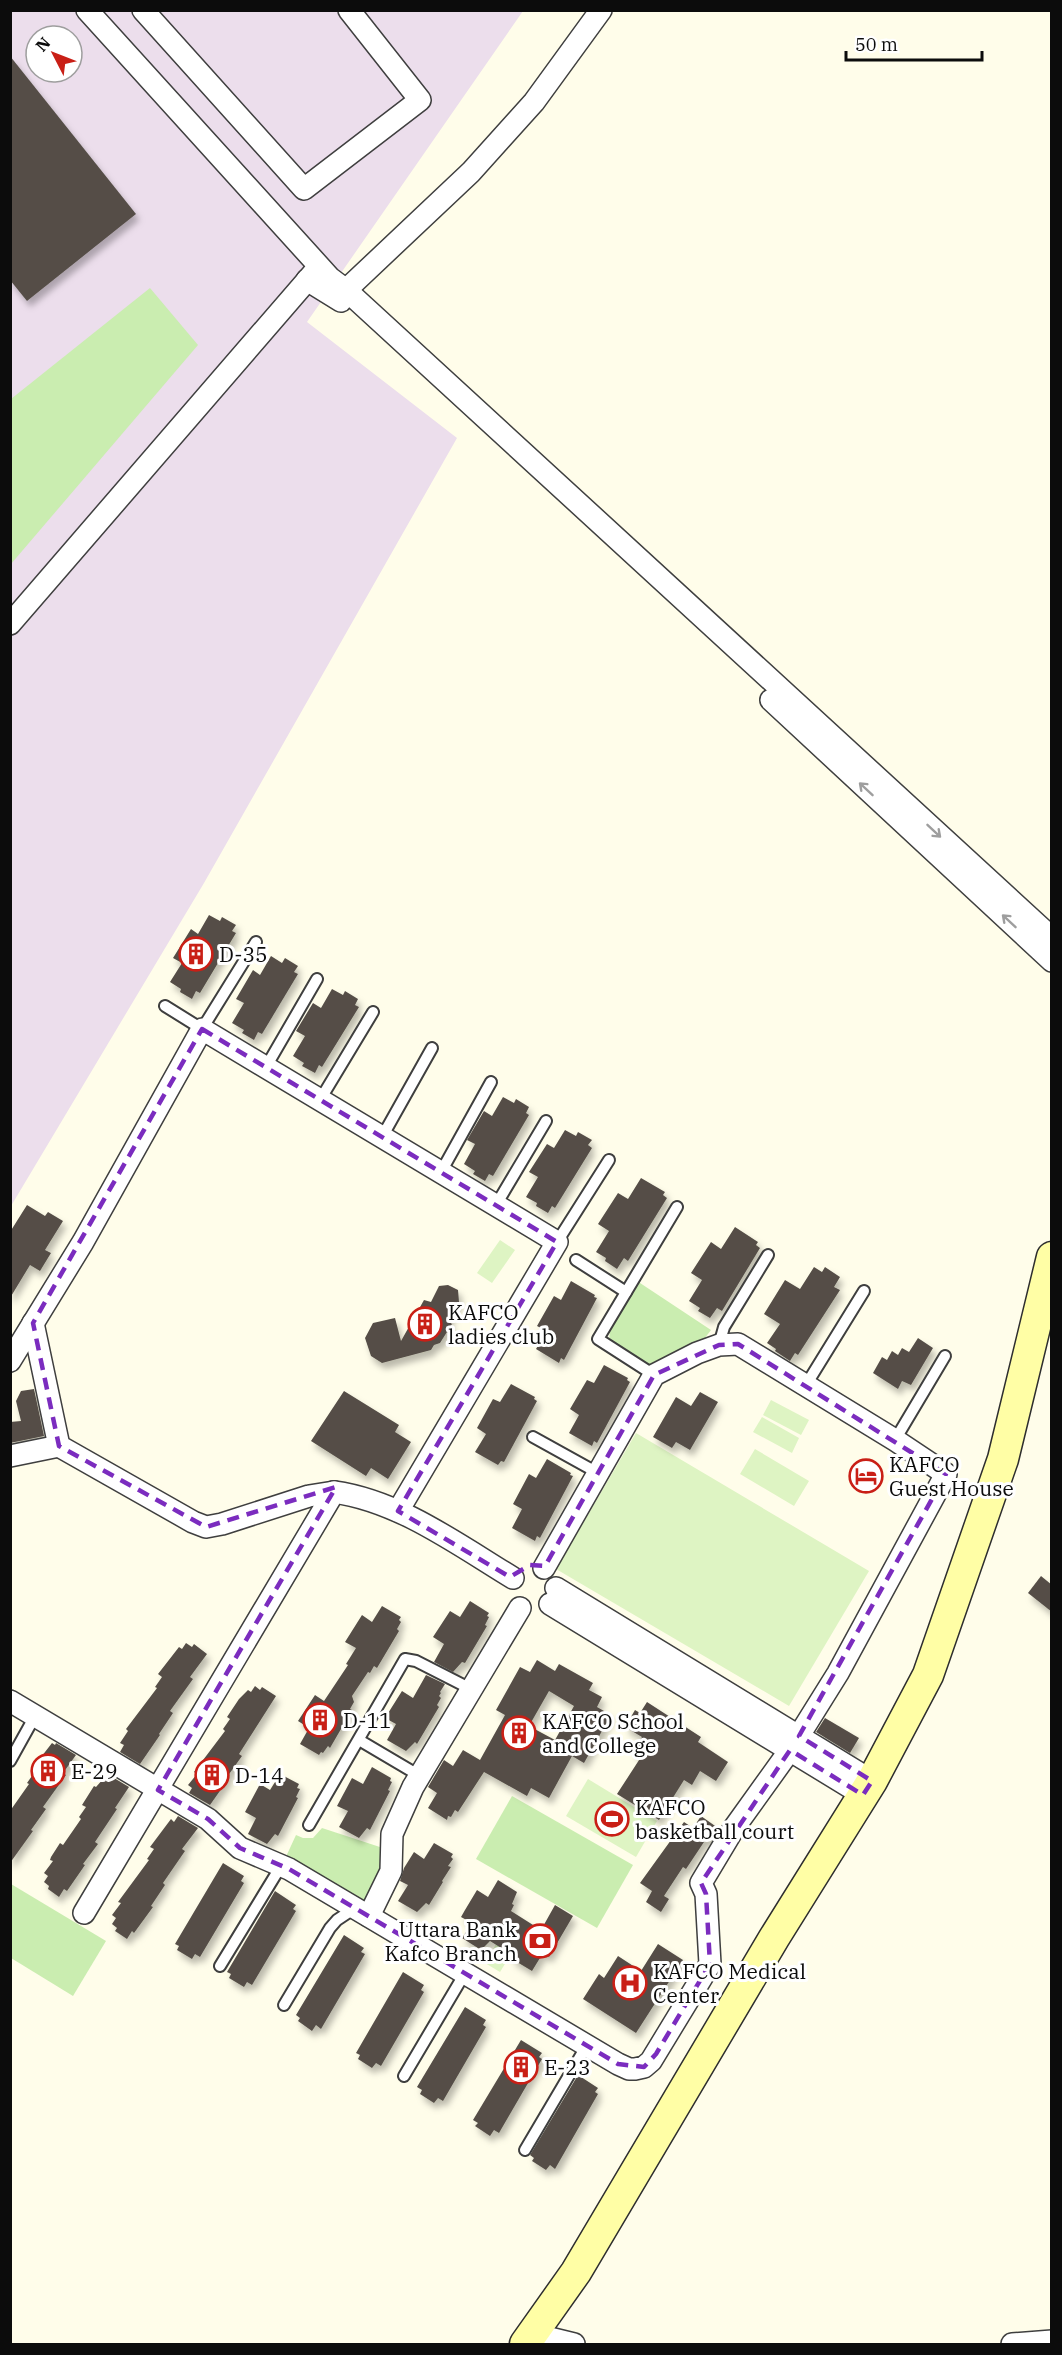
<svg xmlns="http://www.w3.org/2000/svg" width="1062" height="2355" font-family="'IBM Plex Serif',serif">
	<style>
		.industrial { fill: #ecdeec; fill-rule: evenodd }
		.green { fill: #caedb0 }
		.pitch { fill: #def4c3 }
		.building { fill: #554e47; fill-rule: evenodd; filter: url(#shadow) }
		.lines { fill: none; stroke-linecap: round; stroke-linejoin: round }
		.service-casing { stroke: #3f3f3f; stroke-width: 14 }
		.minor-casing { stroke: #3f3f3f; stroke-width: 24 }
		.secondary-casing { stroke: #2e2e2e; stroke-width: 33 }
		.service { stroke: #fff; stroke-width: 10 }
		.minor { stroke: #fff; stroke-width: 21 }
		.secondary { stroke: #fffea5; stroke-width: 30 }
		.oneway { stroke: #9e9e9e }
		.marked { fill: none; stroke: #7b2cbf; stroke-width: 4.5; stroke-dasharray: 12 8; stroke-linejoin: round }
		.labels { text-anchor: middle; dominant-baseline: central; stroke-width: 6; stroke-linejoin: round; paint-order: stroke }
		.poi-label { font-size: 21px; fill: #0c0c0c; stroke: #fff; text-anchor: start }
	</style>
	<defs>
		<filter id="shadow"><feDropShadow dx="3.5" dy="6" stdDeviation="3" flood-color="#0004"/></filter>
	</defs>
	<rect width="100%" height="100%" fill="#fffdea"/>
	<path class="industrial" d="M11,11H523L307,322L457,438L204,883L11,1206ZM36,36H72V72H36Z"/>
	<g class="green">
		<path d="M150,288L198,345L11,564V399Z"/>
		<path d="M637,1281L711,1330L698,1347L652,1369L611,1344C603,1328 629,1296 637,1281Z"/>
		<path d="M512,1796L633,1865L597,1928L476,1859Z"/>
		<path d="M322,1828L386,1849V1869L367,1908L284,1861L296,1835L303,1838H313Z"/>
		<path d="M11,1884L106,1941L73,1996L11,1958Z"/>
	</g>
	<g class="pitch">
		<path d="M500,1240L515,1250L492,1283L477,1273Z"/>
		<path d="M771,1400L809,1420L801,1435L763,1415Z"/>
		<path d="M762,1417L799,1438L792,1453L753,1432Z"/>
		<path d="M636,1433L869,1571L789,1706L556,1569Z"/>
		<path d="M755,1449L809,1481L794,1506L740,1474Z"/>
		<path d="M588,1779L657,1821L636,1857L566,1816Z"/>
		<path d="M503,1932L519,1941L500,1972L485,1963Z"/>
	</g>
	<g class="building">
		<path d="M10,56L136,214L27,301L10,280Z"/>
		<path d="M209,915L220,921L222,917L236,925L232,931L236,933L200,993L196,991L192,999L180,992L181,989L170,982L182,963L173,958L191,929L198,934Z"/>
		<path d="M271,956L282,963L285,958L298,966L294,972L298,974L262,1034L258,1032L254,1040L242,1033L244,1030L232,1023L244,1003L236,999L253,970L260,975Z"/>
		<path d="M332,989L343,995L345,991L358,999L355,1005L359,1007L322,1067L319,1065L315,1073L302,1066L304,1063L293,1056L305,1036L296,1031L313,1003L321,1008Z"/>
		<path d="M503,1097L514,1103L516,1099L529,1107L526,1113L529,1115L493,1176L489,1174L485,1181L473,1174L475,1171L464,1164L475,1144L467,1140L484,1111L492,1116Z"/>
		<path d="M565,1130L576,1136L578,1132L592,1140L588,1145L592,1148L555,1208L552,1206L548,1213L536,1206L537,1203L526,1197L538,1177L529,1172L547,1144L554,1148Z"/>
		<path d="M641,1178L665,1192L663,1195L667,1198L628,1261L624,1258L617,1269L605,1261L606,1258L596,1252L609,1231L598,1224L618,1193L628,1199Z"/>
		<path d="M27,1205L45,1216L48,1212L63,1221L45,1250L51,1253L40,1271L30,1265L10,1298V1232Z"/>
		<path d="M735,1227L758,1242L756,1245L760,1248L722,1311L717,1308L710,1318L698,1311L700,1308L689,1301L702,1280L691,1273L711,1242L721,1249Z"/>
		<path d="M814,1267L822,1272L825,1267L840,1277L834,1287L840,1290L798,1355L795,1353L790,1361L775,1351L776,1349L767,1343L780,1324L764,1314L785,1280L800,1289Z"/>
		<path d="M571,1281L595,1295L594,1297L597,1298L564,1360L561,1358L559,1363L536,1349L547,1331L537,1326L554,1296L561,1300Z"/>
		<path d="M448,1285L458,1290L459,1302L448,1321L452,1324L440,1343L434,1345L431,1350L382,1363L371,1356L365,1338L373,1323L395,1318L401,1341L424,1300L431,1302L439,1286Z"/>
		<path d="M918,1338L933,1348L911,1385L902,1381L898,1389L873,1373L882,1357L887,1360L892,1351L898,1355L902,1348L909,1352Z"/>
		<path d="M604,1365L628,1378L627,1380L630,1382L597,1443L594,1441L592,1446L569,1433L579,1415L570,1409L587,1380L594,1383Z"/>
		<path d="M511,1384L535,1397L534,1399L537,1401L504,1462L501,1461L498,1465L475,1452L486,1434L477,1428L493,1399L500,1402Z"/>
		<path d="M34,1389L44,1436L10,1443V1422L21,1421L16,1401L21,1391Z"/>
		<path d="M344,1391L399,1425L395,1432L411,1442L388,1479L371,1468L366,1476L311,1441Z"/>
		<path d="M700,1392L718,1402L690,1450L676,1442L672,1448L653,1437L676,1397L691,1406Z"/>
		<path d="M547,1459L571,1473L570,1475L573,1476L540,1538L537,1536L535,1541L512,1528L522,1509L513,1504L529,1474L536,1478Z"/>
		<path d="M1041,1576L1052,1585V1612L1028,1593Z"/>
		<path d="M470,1601L489,1613L487,1616L489,1617L485,1625L487,1626L465,1663L462,1662L453,1672L434,1662L444,1644L433,1637L450,1611L460,1617Z"/>
		<path d="M382,1606L401,1617L399,1620L401,1622L397,1629L399,1631L377,1668L374,1666L370,1673L368,1672L352,1696L354,1702L350,1709L352,1710L330,1748L328,1746L323,1753L321,1752L319,1755L300,1744L309,1728L298,1721L315,1695L324,1701L348,1665L346,1664L356,1648L345,1642L362,1615L372,1622Z"/>
		<path d="M186,1643L192,1647L194,1644L207,1654L190,1677L193,1679L170,1711L173,1713L159,1734L160,1735L140,1764L120,1752L124,1745L120,1743L128,1731L126,1729L157,1688L155,1687L162,1677L158,1674L179,1647L182,1649Z"/>
		<path d="M537,1660L555,1671L559,1664L593,1683L589,1690L602,1697L597,1707L611,1715L584,1763L572,1756L549,1798L531,1788L527,1796L484,1772L458,1812L455,1810L451,1817L448,1816L447,1820L428,1808L437,1793L428,1787L444,1760L453,1766L463,1750L480,1760L505,1715L496,1710L520,1667L530,1672ZM549,1691L574,1706L555,1740L529,1726Z"/>
		<path d="M426,1675L445,1684L440,1692L441,1693L439,1696L441,1698L437,1705L439,1707L417,1744L415,1742L406,1751L387,1740L396,1724L385,1718L402,1691L413,1698Z"/>
		<path d="M255,1686L260,1690L262,1687L276,1696L239,1754L242,1756L227,1777L229,1778L210,1805L189,1793L192,1788L188,1785L197,1774L194,1772L225,1731L223,1729L230,1719L227,1717L239,1699L248,1690L251,1692Z"/>
		<path d="M647,1702L701,1737L698,1742L728,1762L716,1781L700,1771L692,1785L684,1780L659,1820L617,1794L641,1757L632,1751L642,1737L625,1727L635,1710L640,1713Z"/>
		<path d="M825,1718L859,1738L850,1753L816,1732Z"/>
		<path d="M52,1743L55,1745L56,1743L76,1755L63,1773L66,1775L43,1807L46,1809L31,1830L33,1831L10,1863V1811L29,1784L27,1783L34,1773L31,1770Z"/>
		<path d="M372,1767L391,1778L390,1781L392,1782L388,1790L390,1791L370,1830L367,1828L359,1838L339,1827L348,1811L337,1806L352,1778L363,1784Z"/>
		<path d="M280,1774L299,1784L297,1788L300,1789L296,1797L298,1798L278,1836L275,1834L267,1844L248,1834L256,1818L245,1812L260,1784L270,1790Z"/>
		<path d="M109,1775L129,1787L115,1808L117,1809L95,1842L98,1844L83,1864L85,1865L67,1891L64,1889L59,1897L48,1889L49,1886L44,1882L48,1876L44,1873L53,1861L50,1860L51,1857L60,1843L63,1845L81,1819L79,1817L86,1807L82,1805L94,1786L96,1787L104,1778L106,1779Z"/>
		<path d="M178,1816L198,1828L182,1849L185,1851L163,1883L165,1885L151,1906L153,1907L134,1933L132,1931L127,1939L115,1931L117,1928L112,1924L116,1918L112,1915L121,1903L118,1902L149,1860L147,1859L154,1849L150,1847L171,1819L174,1822Z"/>
		<path d="M701,1816L718,1828L709,1841L706,1839L686,1869L683,1867L664,1896L669,1899L661,1912L646,1902L652,1891L640,1883L684,1822L693,1828Z"/>
		<path d="M434,1843L453,1854L451,1857L453,1859L448,1866L451,1867L442,1881L443,1882L429,1905L426,1903L417,1912L398,1901L408,1885L400,1881L404,1868L414,1852L424,1859Z"/>
		<path d="M223,1863L244,1876L241,1881L244,1883L200,1957L195,1954L192,1959L177,1950L179,1946L175,1944Z"/>
		<path d="M498,1880L517,1892L512,1904L514,1905L511,1911L541,1930L555,1905L573,1916L549,1957L543,1953L532,1971L512,1959L514,1956L490,1941L481,1950L462,1938L472,1923L461,1917L465,1910L477,1890L488,1897Z"/>
		<path d="M275,1891L296,1905L293,1909L296,1911L252,1985L247,1982L244,1987L229,1978L231,1974L227,1972Z"/>
		<path d="M344,1935L364,1948L361,1952L365,1954L321,2029L316,2025L312,2031L298,2021L300,2018L296,2015Z"/>
		<path d="M658,1944L683,1960L636,2033L583,1999L599,1974L604,1978L618,1956L641,1971Z"/>
		<path d="M403,1972L424,1985L421,1990L424,1992L381,2066L376,2063L372,2068L358,2059L360,2055L356,2053Z"/>
		<path d="M465,2007L486,2020L483,2025L486,2027L443,2101L438,2098L434,2103L420,2094L422,2090L417,2087Z"/>
		<path d="M521,2040L542,2053L539,2057L542,2059L499,2133L494,2130L490,2136L475,2126L478,2123L473,2120Z"/>
		<path d="M578,2075L598,2088L595,2092L598,2094L555,2169L550,2165L546,2170L532,2161L534,2158L530,2155Z"/>
	</g>
	<g class="lines">
		<g class="service-casing">
			<g id="service">
				<path d="M165,1006L202,1029L256,942"/>
				<path d="M266,1067L317,979"/>
				<path d="M320,1100L373,1012"/>
				<path d="M382,1137L432,1048"/>
				<path d="M441,1172L491,1082"/>
				<path d="M496,1205L546,1121"/>
				<path d="M557,1242L609,1160"/>
				<path d="M576,1260L626,1292"/>
				<path d="M719,1345L724,1327L768,1255"/>
				<path d="M654,1375L598,1339L677,1207"/>
				<path d="M806,1385L864,1291"/>
				<path d="M533,1437L598,1473"/>
				<path d="M895,1440L945,1356"/>
				<path d="M359,1740L420,1776"/>
				<path d="M10,1761L35,1716"/>
				<path d="M309,1825L405,1659L416,1661L471,1689"/>
				<path d="M220,1966L281,1866"/>
				<path d="M284,2005L330,1928L337,1920L355,1908"/>
				<path d="M404,2076L465,1973"/>
				<path d="M525,2150L587,2045"/>
			</g>
		</g>
		<g class="minor-casing">
			<g id="minor">
				<path d="M87,10L330,278L346,290L1052,938"/>
				<path d="M143,10L304,189L420,100L349,10"/>
				<path d="M307,280L341,301"/>
				<path d="M346,290L471,172L534,102L601,10"/>
				<path d="M10,624L316,270"/>
				<path d="M771,700L1052,961"/>
				<path d="M33,1323L59,1446L193,1522L206,1527L222,1524L309,1496L334,1492"/>
				<path d="M10,1361L83,1242L202,1029L557,1242L398,1511"/>
				<path d="M10,1456L59,1446"/>
				<path d="M556,1588L872,1781"/>
				<path d="M550,1604L863,1795"/>
				<path d="M10,1701L208,1819L240,1848L289,1869L618,2064L629,2069H635L644,2067L651,2061L710,1964L706,1894L701,1883L734,1828L790,1750L838,1673L946,1474L895,1440L738,1344L719,1345L697,1353L654,1375L544,1568"/>
				<path d="M84,1913L334,1492C399,1501 457,1544 513,1578"/>
				<path d="M369,1916L391,1871L392,1834L413,1787L520,1608"/>
				<path d="M533,2334L574,2344"/>
				<path d="M1012,2344L1052,2341"/>
			</g>
		</g>
		<g class="secondary-casing">
			<path id="secondary" d="M525,2344L576,2272L774,1938L872,1781L928,1675L1003,1459L1052,1257"/>
		</g>
		<use href="#service" class="service"/>
		<use href="#minor" class="minor"/>
		<use href="#secondary" class="secondary"/>
	</g>
	<defs><path id="oneway-shaft" d="M-6 0H5M1.5-3L5.5 0L1.5 3" fill="none" stroke-width="1.6" stroke-linecap="round" stroke-linejoin="round" transform="scale(1.5)"/></defs>
	<g class="oneway">
		<use href="#oneway-shaft" transform="translate(866 789) rotate(-137)"/>
		<use href="#oneway-shaft" transform="translate(934 831) rotate(43)"/>
		<use href="#oneway-shaft" transform="translate(1009 921) rotate(-137)"/>
	</g>
	<path class="marked" d="M202,1029L557,1242L398,1511L510,1577L530,1565L545,1566L654,1375L719,1345L738,1344L946,1474L799,1736L872,1781L863,1795L790,1750L701,1883L706,1894L710,1964L656,2054L644,2067L618,2064L289,1869L240,1848L208,1819L158,1790L336,1487L206,1527L59,1446L33,1323Z"/>
	<defs>
		<g id="building-ring" transform="scale(1.725)"><circle r="9.5" fill="#fff" stroke="#c91f16" stroke-width="1.5"/><path d="M-4-6H4V6H1V3H-1V6H-4ZM-2.5-4.3h1.7v1.8h-1.7ZM.8-4.3h1.7v1.8H.8ZM-2.5-1h1.7V.8h-1.7ZM.8-1h1.7V.8H.8Z" fill="#c91f16"/></g>
		<g id="hotel-ring" transform="scale(1.725)"><circle r="9.5" fill="#fff" stroke="#c91f16" stroke-width="1.5"/><path d="M-6-4.5h1.5V1H6V5H4.5V3h-9V5H-6ZM-4 0a1.8 1.8 0 1 1 3.6 0ZM.5 0V-2.5h3Q6-2.5 6 0Z" fill="#c91f16"/></g>
		<g id="stadium-ring" transform="scale(1.725)"><circle r="9.5" fill="#fff" stroke="#c91f16" stroke-width="1.5"/><path d="M0-5a6.5 5 0 1 0 0 10a6.5 5 0 1 0 0-10ZM-3.5-1.8h7v3.6h-7Z" fill="#c91f16"/></g>
		<g id="bank-ring" transform="scale(1.725)"><circle r="9.5" fill="#fff" stroke="#c91f16" stroke-width="1.5"/><path d="M-6-4H6V4H-6ZM0-2.3a2.3 2.3 0 1 0 0 4.6a2.3 2.3 0 1 0 0-4.6Z" fill="#c91f16"/></g>
		<g id="hospital-ring" transform="scale(1.725)"><circle r="9.5" fill="#fff" stroke="#c91f16" stroke-width="1.5"/><path d="M-5-5h3v3.5h4V-5h3V5h-3V1.5h-4V5h-3Z" fill="#c91f16"/></g>
	</defs>
	<g fill-rule="evenodd">
		<use href="#building-ring" x="196" y="954"/>
		<use href="#building-ring" x="425" y="1324"/>
		<use href="#hotel-ring" x="866" y="1476"/>
		<use href="#building-ring" x="320" y="1720"/>
		<use href="#building-ring" x="519" y="1733"/>
		<use href="#building-ring" x="48" y="1771"/>
		<use href="#building-ring" x="212" y="1775"/>
		<use href="#stadium-ring" x="612" y="1819"/>
		<use href="#bank-ring" x="540" y="1941"/>
		<use href="#hospital-ring" x="630" y="1983"/>
		<use href="#building-ring" x="521" y="2067"/>
	</g>
	<g class="labels">
		<g class="poi-label">
			<text x="219" y="954">D-35</text>
			<text x="448" y="1312">KAFCO<tspan x="448" dy="24">ladies club</tspan></text>
			<text x="889" y="1464">KAFCO<tspan x="889" dy="24">Guest House</tspan></text>
			<text x="343" y="1720">D-11</text>
			<text x="542" y="1721">KAFCO School<tspan x="542" dy="24">and College</tspan></text>
			<text x="71" y="1771">E-29</text>
			<text x="235" y="1775">D-14</text>
			<text x="635" y="1807">KAFCO<tspan x="635" dy="24">basketball court</tspan></text>
			<text x="517" y="1929" text-anchor="end">Uttara Bank<tspan x="517" dy="24">Kafco Branch</tspan></text>
			<text x="653" y="1971">KAFCO Medical<tspan x="653" dy="24">Center</tspan></text>
			<text x="544" y="2067">E-23</text>
		</g>
	</g>
	<rect width="1062" height="2355" fill="none" stroke="#0c0c0c" stroke-width="24"/>
	<g transform="translate(54 54) rotate(312)"><circle r="28" fill="#ffffff" stroke="#9e9e9e" stroke-width="1.5"/>
	<path d="M0-4.5L10 22L0 15L-10 22Z" fill="#c91f16"/>
	<text y="-9" font-size="16" font-weight="bold" text-anchor="middle" fill="#0c0c0c">N</text>
	</g>
	<path d="M846 51v9h136v-9" fill="none" stroke="#0c0c0c" stroke-width="3"/>
	<text x="855" y="51" font-size="18" fill="#0c0c0c" stroke="#ffffff" stroke-width="4.5" paint-order="stroke">50 m</text>
</svg>
